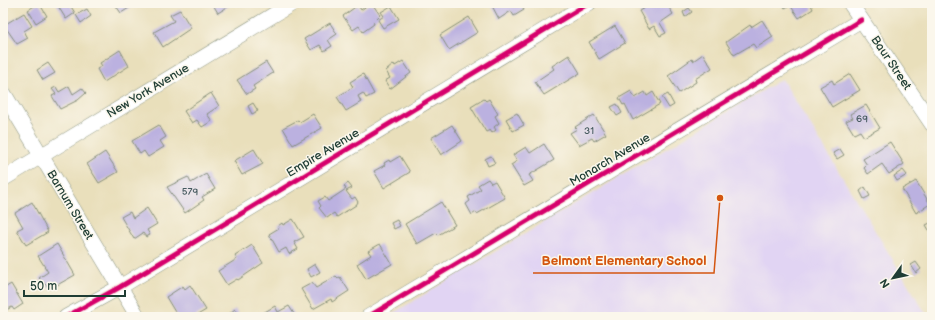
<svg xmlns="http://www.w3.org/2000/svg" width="935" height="320" font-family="'Balsamiq Sans',sans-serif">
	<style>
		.built { fill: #e1d4f3 }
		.building { fill: #bbb1e0 }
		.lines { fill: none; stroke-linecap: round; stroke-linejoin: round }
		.minor-casing { stroke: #848e78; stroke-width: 16 }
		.minor { stroke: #fff; stroke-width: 15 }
		.cycleway-casing { stroke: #fbf7ec; stroke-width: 8 }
		.cycleway { stroke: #d6006c; stroke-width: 5 }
		.labels { text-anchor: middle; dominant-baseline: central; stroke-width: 3; stroke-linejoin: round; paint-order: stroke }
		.number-label { font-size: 10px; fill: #465a5f }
		.street-label { font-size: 12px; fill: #1f3d34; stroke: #fbf7ec }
		.leader { fill: none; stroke: #d45610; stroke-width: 1.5 }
		.callout-dot { fill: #d45610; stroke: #fbf7ec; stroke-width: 1.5 }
		.callout-label { font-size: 13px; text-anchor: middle; font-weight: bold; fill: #d45610; stroke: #fbf7ec; stroke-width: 3; stroke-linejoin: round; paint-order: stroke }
	</style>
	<rect width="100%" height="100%" fill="#fbf7ec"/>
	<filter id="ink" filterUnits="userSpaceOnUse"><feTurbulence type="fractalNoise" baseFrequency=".025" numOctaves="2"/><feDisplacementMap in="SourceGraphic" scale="8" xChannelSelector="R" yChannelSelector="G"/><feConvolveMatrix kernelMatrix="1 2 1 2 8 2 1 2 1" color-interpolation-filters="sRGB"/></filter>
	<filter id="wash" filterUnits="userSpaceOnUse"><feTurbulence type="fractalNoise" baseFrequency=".012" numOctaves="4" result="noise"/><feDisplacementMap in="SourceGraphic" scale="16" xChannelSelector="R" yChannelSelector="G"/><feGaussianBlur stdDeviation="0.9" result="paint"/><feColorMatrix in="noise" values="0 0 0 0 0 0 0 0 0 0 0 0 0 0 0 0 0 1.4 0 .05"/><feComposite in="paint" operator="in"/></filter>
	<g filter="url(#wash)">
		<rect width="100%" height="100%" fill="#e9dfbb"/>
		<path class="built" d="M782,79L928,317H387Z"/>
		<g id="blocks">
			<g class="building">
				<path d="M39,3L47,16L36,23L28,10Z"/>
				<path d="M56,3H73L70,5L75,13L66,19Z"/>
				<path d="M114,3H137L121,13Z"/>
				<path d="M212,3H231L232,4L218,13Z"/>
				<path d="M493,3H527L522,6L524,10L514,16L511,11L499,19L491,4Z"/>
				<path d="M653,3H666L673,14L660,23L666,33L660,36L654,26L649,29L639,11Z"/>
				<path d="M782,3H810L813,9L799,18L790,5L785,8Z"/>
				<path d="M369,4L373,5L380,15L373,22L374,24L363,32L359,26L353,30L343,16L358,5L361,10Z"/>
				<path d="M391,6L399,19L383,28L378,20L384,16L381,12Z"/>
				<path d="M689,8L692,12L685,17L683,12Z"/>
				<path d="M87,9L91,16L81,23L76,15Z"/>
				<path d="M180,10L191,28L163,47L154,32L174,21L170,15Z"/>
				<path d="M24,13L32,26L24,31L28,38L17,44L4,25Z"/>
				<path d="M469,17L478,32L449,50L440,35Z"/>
				<path d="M762,20L773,37L756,48L753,44L734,55L726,42L750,25L751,27Z"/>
				<path d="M330,23L337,34L328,40L332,46L324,51L320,45L311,50L304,39Z"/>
				<path d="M615,26L625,43L599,59L589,42Z"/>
				<path d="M120,50L129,66L104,82L97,69L102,66L100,63Z"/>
				<path d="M703,54L712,68L695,79L696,82L679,93L668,76L692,59L693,61Z"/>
				<path d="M569,55L580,73L544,95L535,82L554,69L552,66Z"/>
				<path d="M403,61L411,73L390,89L385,81L390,78L386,71L394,64L395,66Z"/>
				<path d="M266,62L273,73L253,86L255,89L247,94L237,80Z"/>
				<path d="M48,63L55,73L43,80L37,70Z"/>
				<path d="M363,74L374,94L366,98L363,93L358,96L361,102L346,111L337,97L353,87L350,82Z"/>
				<path d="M850,74L860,90L832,107L820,87L832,80L834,84Z"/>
				<path d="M69,86L73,94L82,88L86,93L78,100L60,109L52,96L56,94L52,89L56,87L59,92Z"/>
				<path d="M631,91L635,98L645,92L647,96L653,92L660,104L633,120L625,104L623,105L619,98Z"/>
				<path d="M211,93L219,106L207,114L212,121L202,127L197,120L192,123L184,111Z"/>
				<path d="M668,94L674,105L669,108L662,97Z"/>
				<path d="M484,99L486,101L489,99L498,114L495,116L499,123L494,127L496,130L492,133L490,130L486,132L471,107Z"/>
				<path d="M253,103L258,111L252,114L248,106Z"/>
				<path d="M617,104L622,113L617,116L611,107Z"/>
				<path d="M866,105L880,128L864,137L860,131L854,134L846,121L853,118L850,114Z"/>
				<path d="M517,113L524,125L513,131L506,119Z"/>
				<path d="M313,114L322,128L293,145L283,128L298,120L300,122Z"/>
				<path d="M594,115L606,134L594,141L592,138L579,145L570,133L577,129L575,127Z"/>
				<path d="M159,125L166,137L160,141L164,147L148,157L144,151L140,154L132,141Z"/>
				<path d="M452,125L462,141L441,155L431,138Z"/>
				<path d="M890,142L904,164L889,174L882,164L868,174L864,168L867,165L863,159Z"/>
				<path d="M544,144L554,160L529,175L533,181L524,186L511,165L517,161L513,155L526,147L530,153Z"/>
				<path d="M254,149L263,164L242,175L234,161Z"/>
				<path d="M840,149L844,155L837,159L833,153Z"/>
				<path d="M105,152L118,172L99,183L87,164Z"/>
				<path d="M400,156L410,172L384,188L374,171L385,165L384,163L389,160L390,162Z"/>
				<path d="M491,156L495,163L488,166L485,159Z"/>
				<path d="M903,170L907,175L897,181L894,176Z"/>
				<path d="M206,174L215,189L202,197L204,200L185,213L167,187L188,177L191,183Z"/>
				<path d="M488,179L491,183L495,181L505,198L477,214L476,212L472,215L466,204L470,201L468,197L481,189L478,185Z"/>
				<path d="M916,181L930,204L916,213L902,189Z"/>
				<path d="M348,183L352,188L346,191L352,199L355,197L358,202L356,205L337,217L334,213L327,218L319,208L321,206L318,201L325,197L328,201L346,189L344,186Z"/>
				<path d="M865,187L870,196L864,199L860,191Z"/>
				<path d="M32,202L48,232L26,245L17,230L23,227L15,213Z"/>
				<path d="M441,202L455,225L438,235L436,233L417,244L405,224Z"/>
				<path d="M147,208L157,224L147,230L150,235L146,237L143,233L134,239L121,217L130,212L133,218Z"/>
				<path d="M293,219L304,237L294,242L298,249L289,254L286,248L279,252L269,234L279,228L278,226L282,223L283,225Z"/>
				<path d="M397,220L400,226L394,229L391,223Z"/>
				<path d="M932,222V235L926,225Z"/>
				<path d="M57,244L75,275L50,289L39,278L48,272L38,256Z"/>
				<path d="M380,244L392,264L366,279L357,264L371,255L368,251Z"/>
				<path d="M252,245L263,263L238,280L237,279L227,285L218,271L237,259L235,256Z"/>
				<path d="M916,262L921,269L916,273L911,265Z"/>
				<path d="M315,264L320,272L311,277L307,269Z"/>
				<path d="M336,276L338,278L340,277L349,291L332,302L331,299L313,309L301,289L312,283L316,288Z"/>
				<path d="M11,284L23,304L14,310L12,307L4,311L6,314L3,315V289Z"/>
				<path d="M190,285L206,310L194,317H178L166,297L183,286L185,289Z"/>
				<path d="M275,306L278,312L289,306L296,317H265L263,313Z"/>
				<path d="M235,309L240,317H233L230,313Z"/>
			</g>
		</g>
	</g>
	<g filter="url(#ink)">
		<use href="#blocks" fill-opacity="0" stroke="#848e78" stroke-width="1"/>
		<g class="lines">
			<g class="minor-casing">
				<g id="minor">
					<path d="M850,3L932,124"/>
					<path d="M3,92L138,317"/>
					<path d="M3,179L293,3"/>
					<path d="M66,317L120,287L589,3"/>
					<path d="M368,317L861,20"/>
				</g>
			</g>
			<use href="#minor" class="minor"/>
			<g class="cycleway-casing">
				<g id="cycleway">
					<path d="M66,317L120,287L589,3"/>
					<path d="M368,317L861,20"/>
				</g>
			</g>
			<use href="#cycleway" class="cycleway"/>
		</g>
	</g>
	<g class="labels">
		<g class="number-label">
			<text x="862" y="119">69</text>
			<text x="589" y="131">31</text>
			<text x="190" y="192">579</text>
		</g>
		<g class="street-label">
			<text transform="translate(891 63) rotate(56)">Baur Street</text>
			<text transform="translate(148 91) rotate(-31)">New York Avenue</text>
			<text transform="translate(323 153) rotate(-31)">Empire Avenue</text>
			<text transform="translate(610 160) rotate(-31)">Monarch Avenue</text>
			<text transform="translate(70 205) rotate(59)">Barnum Street</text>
		</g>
	</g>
	<path class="leader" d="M720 198L714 273H533"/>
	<circle class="callout-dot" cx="720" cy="198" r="4"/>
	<g class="callout-label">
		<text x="624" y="265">Belmont Elementary School</text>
	</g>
	<rect width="935" height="320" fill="none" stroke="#fbf7ec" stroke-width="16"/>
	<g transform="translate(893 278) rotate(237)" stroke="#fbf7ec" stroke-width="3" paint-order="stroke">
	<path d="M0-3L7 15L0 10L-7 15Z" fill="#1f3d34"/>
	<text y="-6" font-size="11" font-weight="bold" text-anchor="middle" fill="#1f3d34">N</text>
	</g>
	<path d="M24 290v6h101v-6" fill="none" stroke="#1f3d34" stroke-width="2"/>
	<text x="30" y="290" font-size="12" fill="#1f3d34" stroke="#fbf7ec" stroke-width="3" paint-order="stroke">50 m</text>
</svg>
